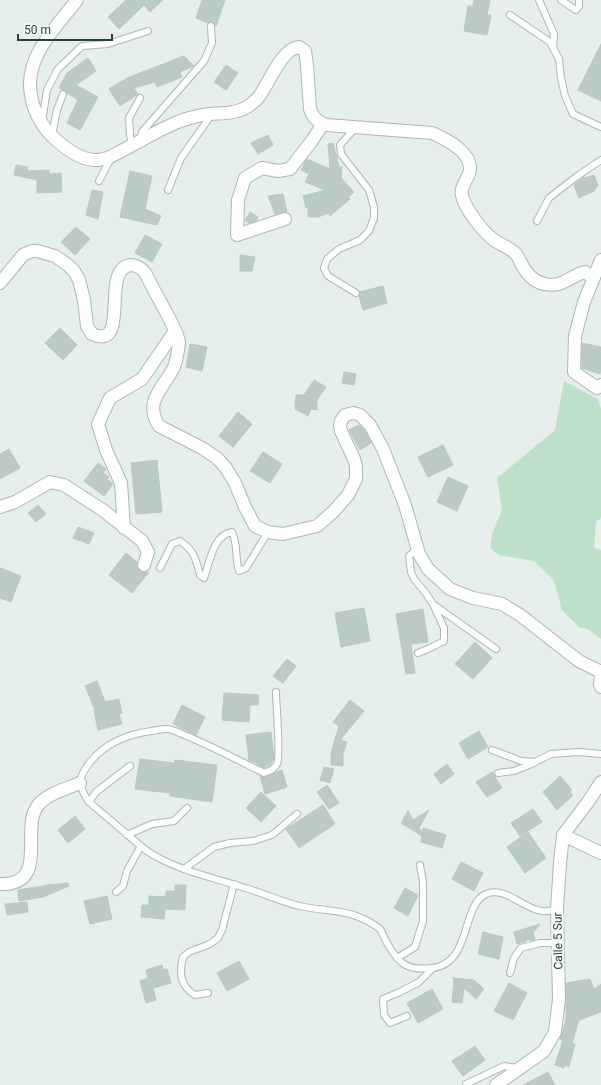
<svg xmlns="http://www.w3.org/2000/svg" width="601" height="1085" font-family="Roboto,sans-serif">
	<style>
		.green { fill: #bfe0c8 }
		.building { fill: #bbcac4; stroke: #b8c9c2 }
		.lines { fill: none; stroke-linecap: round; stroke-linejoin: round }
		.lane-casing { stroke: #a8b8b2; stroke-width: 8 }
		.street-casing { stroke: #a8b8b2; stroke-width: 14 }
		.lane { stroke: #fff; stroke-width: 6 }
		.street { stroke: #fff; stroke-width: 12 }
		.labels { text-anchor: middle; dominant-baseline: central; stroke-width: 4; stroke-linejoin: round; paint-order: stroke }
		.street-label { font-size: 12px; fill: #24423a; stroke: #f7fbf9 }
	</style>
	<rect width="100%" height="100%" fill="#e6efeb"/>
	<path class="green" d="M564,381L598,399L601,409V518L596,522L594,548L601,550V639L589,630L579,627L561,609L560,601L553,579L534,561L499,555L490,548L492,534L502,510L497,478L555,430Z"/>
	<g class="building">
		<path d="M126,0H163L150,12L144,5L119,29L108,17Z"/>
		<path d="M202,0H225L216,26L213,22L208,23L196,18Z"/>
		<path d="M474,0H490L487,15H491L487,35L464,31L468,6H473Z"/>
		<path d="M601,44V101L578,90Z"/>
		<path d="M184,56L194,66L180,72L182,77L157,87L155,82L134,88L138,94L120,106L109,89L127,78Z"/>
		<path d="M88,58L96,71L76,85L98,97L80,130L67,123L78,100L67,93L65,90L59,88L67,73Z"/>
		<path d="M226,65L238,73L226,90L214,82Z"/>
		<path d="M268,135L273,145L258,154L251,143Z"/>
		<path d="M333,143L339,167H342L341,178L354,192L348,197L350,199L330,216L329,213L318,217H308V207L306,208L303,196L325,190L305,182L309,174L301,170L307,159L330,169L328,144Z"/>
		<path d="M16,165L28,167L27,171L49,170V174L61,173L62,192L37,193V180L14,175Z"/>
		<path d="M130,171L152,176L145,209L161,216L157,225L120,217Z"/>
		<path d="M594,175L598,185L594,191L579,198L574,185L584,177L585,178Z"/>
		<path d="M92,190L103,192L98,219L86,215Z"/>
		<path d="M283,194L287,212L275,214L268,196Z"/>
		<path d="M250,212L258,217L256,221L248,223L245,220Z"/>
		<path d="M76,227L90,239L75,255L61,242Z"/>
		<path d="M145,235L162,244L152,262L135,253Z"/>
		<path d="M240,255L255,257L252,271H240Z"/>
		<path d="M383,286L387,303L363,310L359,296L360,292Z"/>
		<path d="M60,328L77,345L63,360L45,343Z"/>
		<path d="M582,343L601,347V368L600,374L582,368Z"/>
		<path d="M190,344L207,347L202,371L186,367Z"/>
		<path d="M344,372L356,374L354,385L342,383Z"/>
		<path d="M314,380L326,387L317,400V410L311,409L308,416L295,409L296,395H304Z"/>
		<path d="M238,412L252,424L233,447L219,436Z"/>
		<path d="M359,425L364,430L371,443L360,450L349,430Z"/>
		<path d="M443,445L453,465L428,477L418,457Z"/>
		<path d="M9,449L20,468L0,479V454Z"/>
		<path d="M263,452L282,464L270,483L250,471Z"/>
		<path d="M157,460L162,512L136,514L131,463Z"/>
		<path d="M98,463L106,469L103,473L109,477L107,479L113,484L104,496L84,481Z"/>
		<path d="M448,477L468,486L457,511L437,502Z"/>
		<path d="M38,505L46,514L36,522L28,513Z"/>
		<path d="M78,527L94,533L89,544L73,538Z"/>
		<path d="M126,553L137,562V567L139,570L142,572H149L132,593L109,575Z"/>
		<path d="M0,568L21,576L11,602L0,598Z"/>
		<path d="M364,608L370,641L341,647L335,613Z"/>
		<path d="M423,609L428,642L411,644L415,673L406,674L396,614Z"/>
		<path d="M475,642L492,658L473,679L455,664Z"/>
		<path d="M287,659L296,666L283,683L273,676Z"/>
		<path d="M97,681L105,702L119,699L122,713L119,714L122,724L98,730L94,711L95,710L85,686Z"/>
		<path d="M224,693L259,695L258,705H250L249,722L222,720Z"/>
		<path d="M350,700L364,711L340,740L347,742L343,754V766L331,765V753L339,726L333,722Z"/>
		<path d="M182,705L205,717L196,735L173,724Z"/>
		<path d="M479,731L488,747L468,759L459,743Z"/>
		<path d="M271,732L274,758L271,764L264,768L257,764L256,762H252L249,760L246,735Z"/>
		<path d="M140,759L174,763L175,760L217,765L212,802L170,796V793L135,789Z"/>
		<path d="M447,764L454,774L441,784L434,774Z"/>
		<path d="M324,767L334,769L330,783L320,780Z"/>
		<path d="M282,770L287,787L265,794L260,776L266,777Z"/>
		<path d="M492,772L502,788L487,797L476,782Z"/>
		<path d="M560,776L572,790L570,792L573,795L557,810L543,792Z"/>
		<path d="M327,785L339,803L329,809L317,792Z"/>
		<path d="M261,792L276,806L261,822L246,808Z"/>
		<path d="M323,805L335,824L299,848L286,829Z"/>
		<path d="M533,809L542,822L520,836L511,823Z"/>
		<path d="M429,810L419,828L422,832L423,828L446,835L442,848L421,842L422,836L401,823L408,811L413,820Z"/>
		<path d="M75,816L85,829L68,843L58,830Z"/>
		<path d="M528,832L546,858L525,873L507,847Z"/>
		<path d="M461,862L483,873L474,891L452,879Z"/>
		<path d="M68,883L69,886L43,897L19,901L18,890L44,886L50,884L51,885Z"/>
		<path d="M175,885H186L185,910L165,909L164,919L141,917L142,905H149V896L166,897V891H175Z"/>
		<path d="M405,888L418,895L408,916L394,908Z"/>
		<path d="M107,896L112,919L90,924L84,901Z"/>
		<path d="M27,902L28,912L7,915L5,904Z"/>
		<path d="M540,924L533,933L535,940L531,941L528,939L525,942L517,944L514,932Z"/>
		<path d="M483,932L503,937L499,959L478,954Z"/>
		<path d="M239,961L249,979L227,991L217,973Z"/>
		<path d="M162,965L163,970L167,969L171,983L153,988L156,1000L146,1003L140,981L148,978L146,970Z"/>
		<path d="M452,978L474,980L484,989L476,999L464,988L462,1003L452,1002L454,980Z"/>
		<path d="M590,979L594,989L601,984V1012L579,1020L572,1043L575,1044L569,1067L565,1065L564,1068L555,1065L563,1040L560,1039L566,1020V983Z"/>
		<path d="M509,983L527,993L513,1020L494,1011Z"/>
		<path d="M432,989L443,1009L418,1023L407,1003Z"/>
		<path d="M475,1046L485,1060L463,1076L452,1061Z"/>
		<path d="M548,1072L555,1085H523Z"/>
	</g>
	<g class="lines">
		<g class="lane-casing">
			<g id="lane">
				<path d="M539,0L554,34L553,48"/>
				<path d="M561,0L576,10L579,6V0"/>
				<path d="M510,15L550,42L559,59L561,78L565,96L573,114L601,127"/>
				<path d="M42,121L47,90L58,69L82,46L108,44L148,31"/>
				<path d="M356,127L340,145L341,154L369,190L374,207V218L369,231L360,240L339,249L327,259L324,268L328,276L356,293"/>
				<path d="M52,135L57,110L63,94"/>
				<path d="M140,141L142,132L204,61L212,43L211,26"/>
				<path d="M132,145L130,135L129,118L140,98"/>
				<path d="M99,181L111,158"/>
				<path d="M168,190L181,158L212,114"/>
				<path d="M537,221L549,198L576,177L601,160"/>
				<path d="M417,549L409,556L411,572L414,579L425,592L433,604L444,628V641L430,648L418,653"/>
				<path d="M160,568L172,544L180,541C194,550 196,559 200,575L204,578C210,562 213,535 232,532C238,544 235,558 239,571L246,568L268,532"/>
				<path d="M434,605L496,649"/>
				<path d="M276,692C276,705 281,755 277,764C274,770 269,771 264,773C238,760 213,747 187,736C181,734 173,729 167,729C162,729 156,730 152,731C128,734 106,743 91,761C78,777 77,785 89,802C102,813 115,824 128,835C137,843 146,852 157,857C184,872 216,878 245,888C264,893 281,902 300,906C319,911 340,909 359,917C366,920 374,924 380,929C383,933 384,938 387,943C399,964 407,971 432,968C472,964 461,905 486,894C506,886 523,909 542,911C547,912 553,910 557,909"/>
				<path d="M492,750L521,761L535,762L551,754L579,752L601,754"/>
				<path d="M498,773L514,771L534,763"/>
				<path d="M89,802L96,792L130,766"/>
				<path d="M127,835L152,824L174,821L187,808"/>
				<path d="M184,869L214,847L230,843L253,841L272,835L297,814"/>
				<path d="M116,892L123,886L127,871L141,846"/>
				<path d="M397,958L415,947L423,921V882L420,865"/>
				<path d="M510,973L514,958L521,948L540,943H557"/>
				<path d="M208,993L195,995C180,986 179,973 183,957L189,952L210,944L218,938L222,930L234,884"/>
				<path d="M407,1016L390,1023L384,1015L383,999L400,992L419,982L433,968"/>
				<path d="M466,1084L504,1066L517,1068"/>
			</g>
		</g>
		<g class="street-casing">
			<g id="street">
				<path d="M77,0C58,25 29,52 30,86C31,106 40,125 55,139C66,149 83,161 98,160C107,160 115,154 123,150C141,141 160,129 180,121C189,118 199,115 209,114C223,113 235,114 247,107C253,103 259,98 262,92C270,80 283,48 299,47L305,51L307,65L310,109C313,118 318,123 327,125L432,133C446,139 476,154 469,174C465,183 459,189 463,199C467,211 484,233 494,240C501,245 509,247 515,253C518,255 519,260 521,263C526,273 533,282 545,284C562,288 570,276 585,272L593,278"/>
				<path d="M285,219L237,235L238,200L245,178L262,168L278,171L290,169L311,142L323,124"/>
				<path d="M601,260L584,302L575,336L574,372L597,388L601,385"/>
				<path d="M0,283L23,255L32,251H37L55,256L68,265L74,271L79,280L84,300L87,326L92,334C132,351 99,268 131,265C138,265 142,269 146,274C152,289 179,331 179,343C178,350 177,360 174,367C164,388 143,401 159,426L202,448L217,458L226,468L235,483L245,507L255,526L268,532L283,534L317,526L333,512L348,495L356,479V466L354,459L341,431L340,426L341,421L345,415L353,413L360,415L370,425L383,449L405,505L419,554L428,569L450,589L473,598L502,604L520,615L579,661L601,672"/>
				<path d="M0,507L15,502L50,482L64,485L104,511L142,541L148,552L144,565"/>
				<path d="M124,528L121,483L106,450L98,424L110,398L142,379L175,331"/>
				<path d="M601,676L600,684L601,687"/>
				<path d="M563,835L601,853"/>
				<path d="M0,884C4,884 9,884 12,883C46,875 20,825 39,804C49,793 66,789 80,783"/>
				<path d="M496,1085L544,1051L555,1032L559,999L557,909L560,863L563,835L588,802L601,782"/>
			</g>
		</g>
		<use href="#lane" class="lane"/>
		<use href="#street" class="street"/>
	</g>
	<g class="labels">
		<g class="street-label">
			<text transform="translate(558 941) rotate(-91)">Calle 5 Sur</text>
		</g>
	</g>
	<path d="M18 34v6h94v-6" fill="none" stroke="#24423a" stroke-width="2"/>
	<text x="24" y="34" font-size="12" fill="#24423a" stroke="#f7fbf9" stroke-width="3" paint-order="stroke">50 m</text>
</svg>
